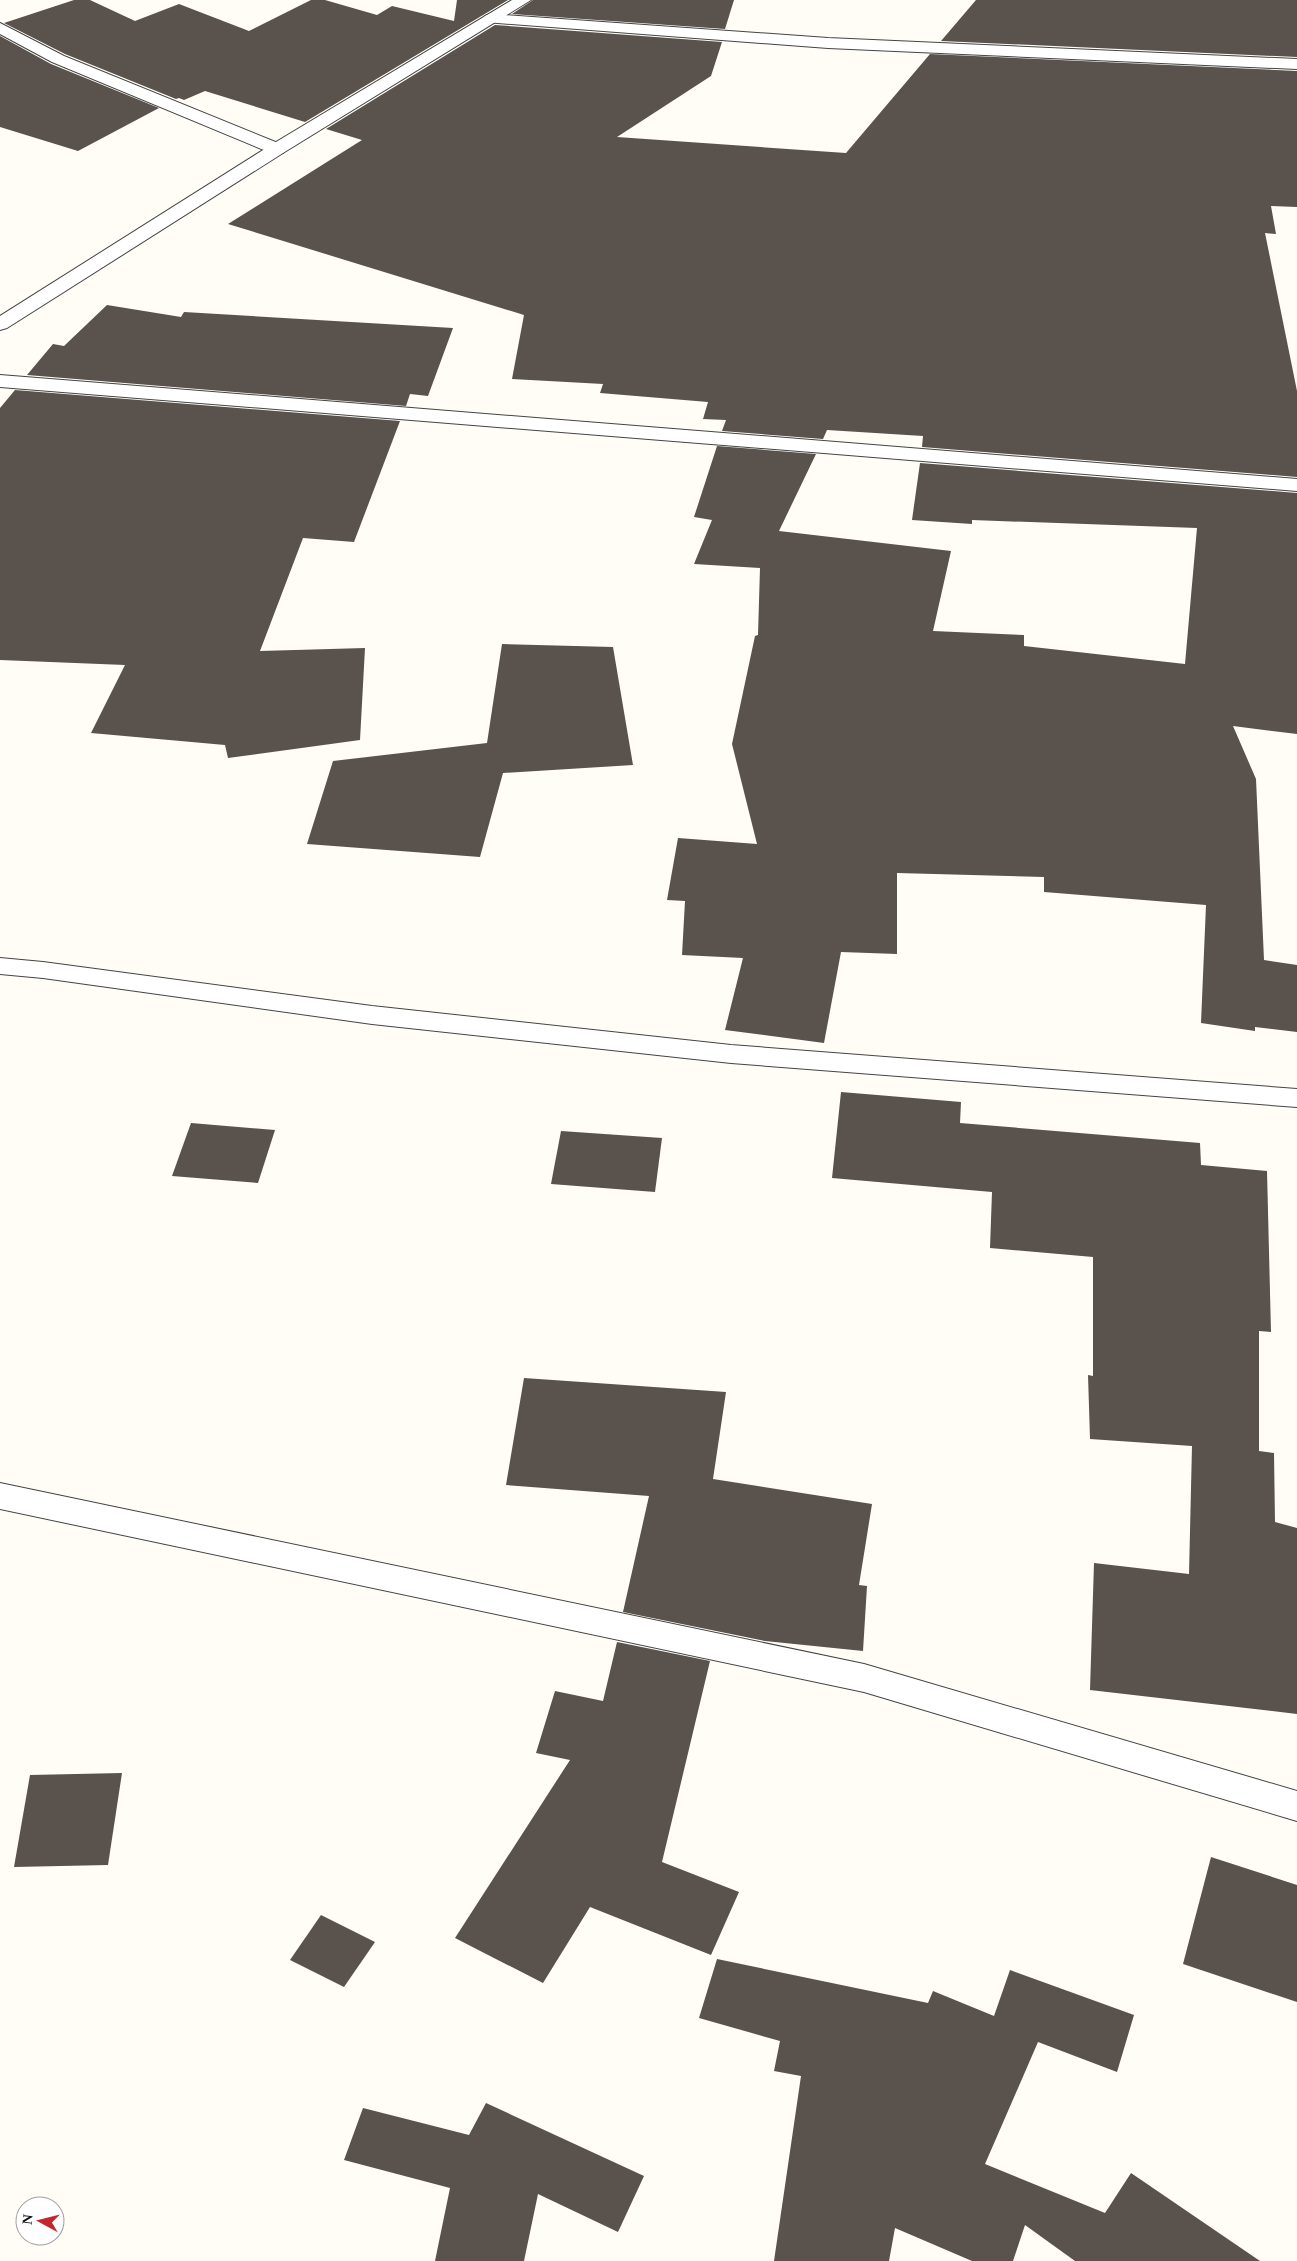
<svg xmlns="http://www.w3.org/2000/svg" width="1297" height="2261" font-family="Georgia,serif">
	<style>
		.building { fill: #5a524d }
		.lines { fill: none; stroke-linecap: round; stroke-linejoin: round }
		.minor-casing { stroke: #444; stroke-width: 2 }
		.tertiary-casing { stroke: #444; stroke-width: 2 }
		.minor { fill: #fff; fill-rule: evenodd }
		.tertiary { fill: #fff; fill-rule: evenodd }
	</style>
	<rect width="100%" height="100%" fill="#fffdf5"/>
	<g class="building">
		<path d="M74,0H90L135,21L179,4L249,31L311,0H325L377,15L392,6L454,21L457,0H508L305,122L205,91L184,100L179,98L176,99L65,54L4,23Z"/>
		<path d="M533,0H734L725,29L512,14Z"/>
		<path d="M976,0H1297V57L941,41Z"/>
		<path d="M495,25L722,42L711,76L617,137L846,153L930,54L1297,71V207L1271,206L1276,234L1265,233L1297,391V477L922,447L923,436L827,430L823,439L722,431L726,420L703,419L708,402L600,393L603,384L512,379L524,315L228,224L362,140L326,129Z"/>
		<path d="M0,36L51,64L159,108L78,151L0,127Z"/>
		<path d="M107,305L181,317L184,312L453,328L428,396L410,394L406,406L27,375L53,344L64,346Z"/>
		<path d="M15,390L400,421L354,542L303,538L260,651L365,648L360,740L228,758L225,745L91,733L125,665L0,660V408Z"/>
		<path d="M717,446L816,454L779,531L951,551L933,631L1024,635V646L1185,664L1197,528L972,520V524L912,520L920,463L1297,493V734L1233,726L1256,779L1264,960L1297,965V1032L1255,1027V1031L1201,1023L1206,905L1044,892V877L897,873V954L841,952L824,1043L725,1030L743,958L682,955L685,901L667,900L678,838L757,844L732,744L755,636L758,635L760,568L694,564L712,520L694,517Z"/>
		<path d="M502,644L613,647L633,765L503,773L480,857L307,844L333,761L487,743Z"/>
		<path d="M841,1092L961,1102L960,1123L1200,1143L1201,1165L1267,1171L1271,1332L1259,1331V1451L1274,1453L1275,1522L1297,1528V1714L1090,1690L1094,1563L1189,1574L1192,1446L1090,1439L1088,1375L1093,1376V1257L990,1248L992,1192L832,1178Z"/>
		<path d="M191,1123L275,1130L258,1183L172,1176Z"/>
		<path d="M561,1131L662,1138L655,1192L551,1184Z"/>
		<path d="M524,1378L726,1392L713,1479L872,1504L859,1585L867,1586L863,1651L765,1641L623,1612L649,1496L506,1485Z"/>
		<path d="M617,1642L710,1661L662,1862L739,1892L711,1955L590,1907L543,1983L455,1938L570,1760L536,1753L555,1691L603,1701Z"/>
		<path d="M122,1773L108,1865L14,1867L30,1775Z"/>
		<path d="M1211,1857L1297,1885V2002L1183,1964Z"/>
		<path d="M321,1915L375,1942L344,1987L290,1960Z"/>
		<path d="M717,1959L928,2003L933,1991L994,2016L1010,1970L1134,2015L1117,2072L1038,2042L985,2164L1105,2213L1131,2173L1260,2261H1075L1025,2225L1013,2261H972L895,2228L889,2261H774L801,2076L774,2071L780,2041L699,2018Z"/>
		<path d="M486,2103L644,2176L618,2232L538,2194L524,2261H435L450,2188L344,2160L363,2108L469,2135Z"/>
	</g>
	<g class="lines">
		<g class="minor-casing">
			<g id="minor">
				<path d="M490,14L828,38L1297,59V69L828,48L485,22L482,19L485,16Z"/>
				<path d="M0,23L64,56L283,145L285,149L283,153H271L52,62L0,34Z"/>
				<path d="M0,375L1297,479V491L0,387Z"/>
				<path d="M0,958L43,962L372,1006L731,1045L1297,1089V1107L731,1063L372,1024L43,978L0,974Z"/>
				<path d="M0,1483L864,1664L1297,1791V1821L864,1692L0,1509Z"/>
			</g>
		</g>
		<g class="tertiary-casing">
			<path id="tertiary" d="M512,0H531L283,153L7,328L0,330V316L271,145Z"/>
		</g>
		<use href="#minor" class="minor"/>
		<use href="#tertiary" class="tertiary"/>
	</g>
	<g transform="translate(40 2221) rotate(277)"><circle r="24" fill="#ffffff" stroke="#a0a0a0"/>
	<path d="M0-4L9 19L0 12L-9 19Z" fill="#c4262e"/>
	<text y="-8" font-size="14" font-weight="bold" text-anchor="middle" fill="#111111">N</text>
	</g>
</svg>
